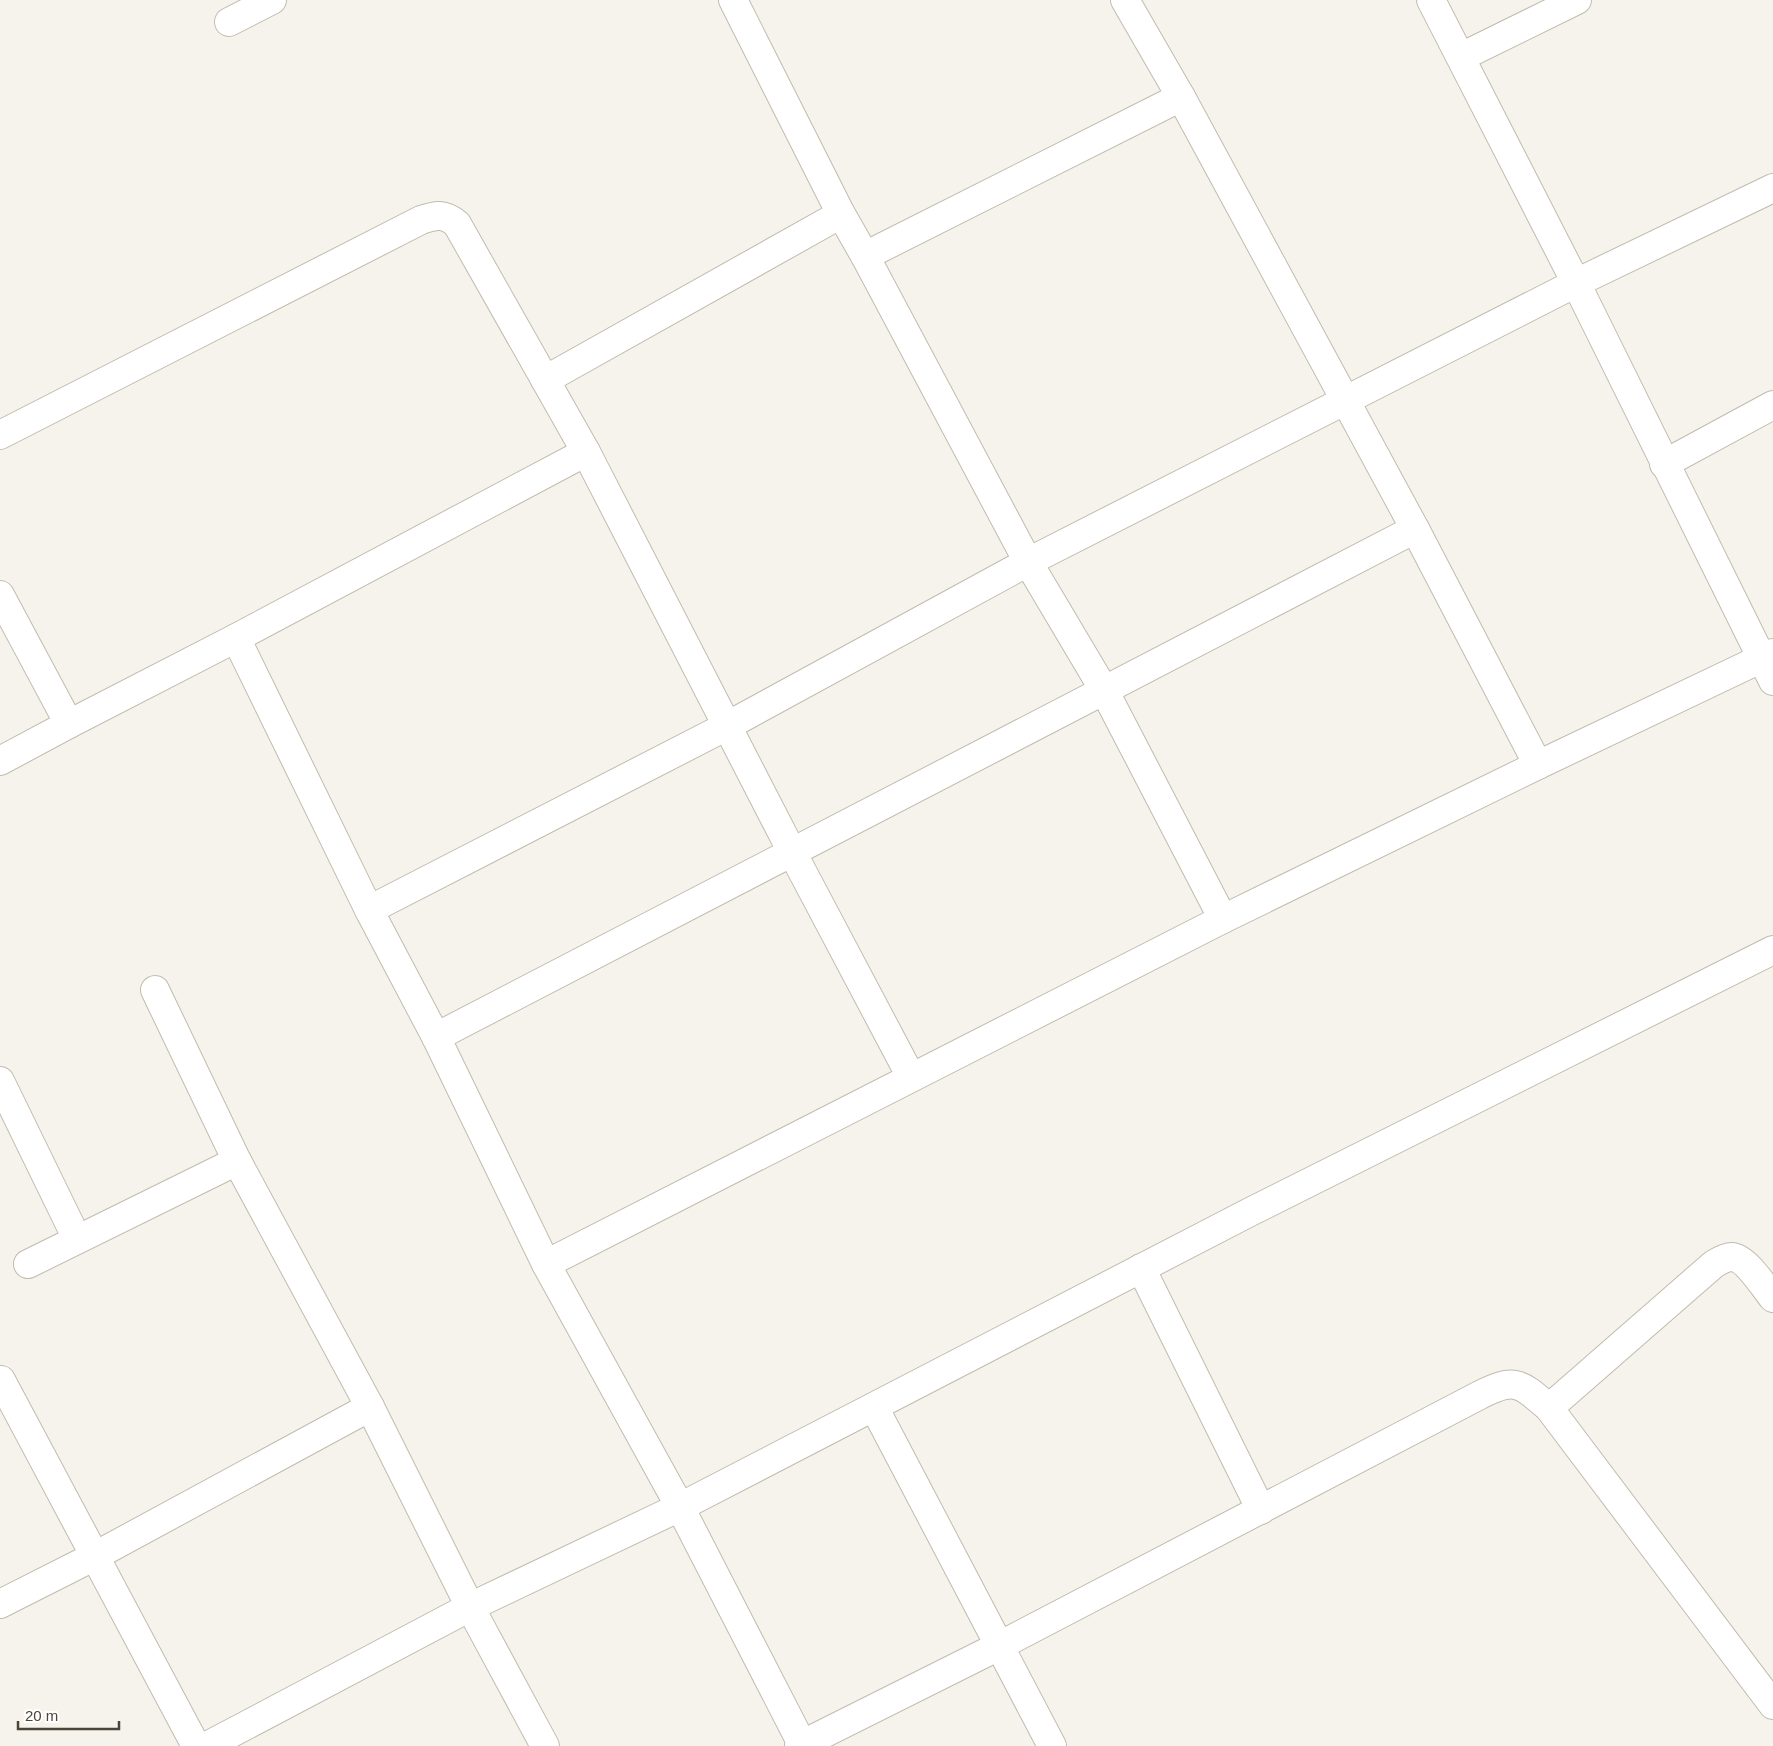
<svg xmlns="http://www.w3.org/2000/svg" width="1773" height="1746" font-family="Arial,sans-serif">
	<style>
		.lines { fill: none; stroke-linecap: round; stroke-linejoin: round }
		.minor-casing { stroke: #c2bbae; stroke-width: 30 }
		.minor { stroke: #fff; stroke-width: 28 }
	</style>
	<rect width="100%" height="100%" fill="#f6f3ec"/>
	<g class="lines">
		<g class="minor-casing">
			<g id="minor">
				<path d="M733,0L841,214L865,256L1028,562L1104,690L1223,919"/>
				<path d="M1125,0L1181,97L1415,529L1538,765"/>
				<path d="M1431,0L1576,283L1773,681"/>
				<path d="M229,22L272,0"/>
				<path d="M1461,57L1577,0"/>
				<path d="M865,256L1181,97"/>
				<path d="M545,380L841,214"/>
				<path d="M0,435L421,220C436,215 444,213 457,224L586,452L792,852L911,1077"/>
				<path d="M1664,464L1773,405"/>
				<path d="M0,595L69,724"/>
				<path d="M236,638L369,910L436,1037L546,1264L680,1507L803,1746"/>
				<path d="M0,761L69,724L236,638L586,452"/>
				<path d="M369,910L727,726L1028,562L1576,283L1773,188"/>
				<path d="M155,990L237,1161L370,1407L470,1607L545,1746"/>
				<path d="M436,1037L1415,529"/>
				<path d="M0,1081L77,1239"/>
				<path d="M28,1264L237,1161"/>
				<path d="M546,1264L1223,919L1538,765L1773,653"/>
				<path d="M1141,1268L1261,1510"/>
				<path d="M1,1380L196,1746"/>
				<path d="M874,1407L1052,1746"/>
				<path d="M1549,1408L1714,1264C1719,1261 1726,1257 1732,1257C1746,1258 1765,1288 1773,1298"/>
				<path d="M0,1604L95,1556L370,1407"/>
				<path d="M207,1746L470,1607L680,1507L1250,1212L1773,950"/>
				<path d="M799,1746L999,1646L1478,1396C1515,1377 1519,1382 1549,1408L1773,1705"/>
			</g>
		</g>
		<use href="#minor" class="minor"/>
	</g>
	<path d="M18 1721v8h101v-8" fill="none" stroke="#4b4439" stroke-width="2.5"/>
	<text x="25" y="1721" font-size="15" fill="#4b4439" stroke="#ffffff" stroke-width="4" paint-order="stroke">20 m</text>
</svg>
